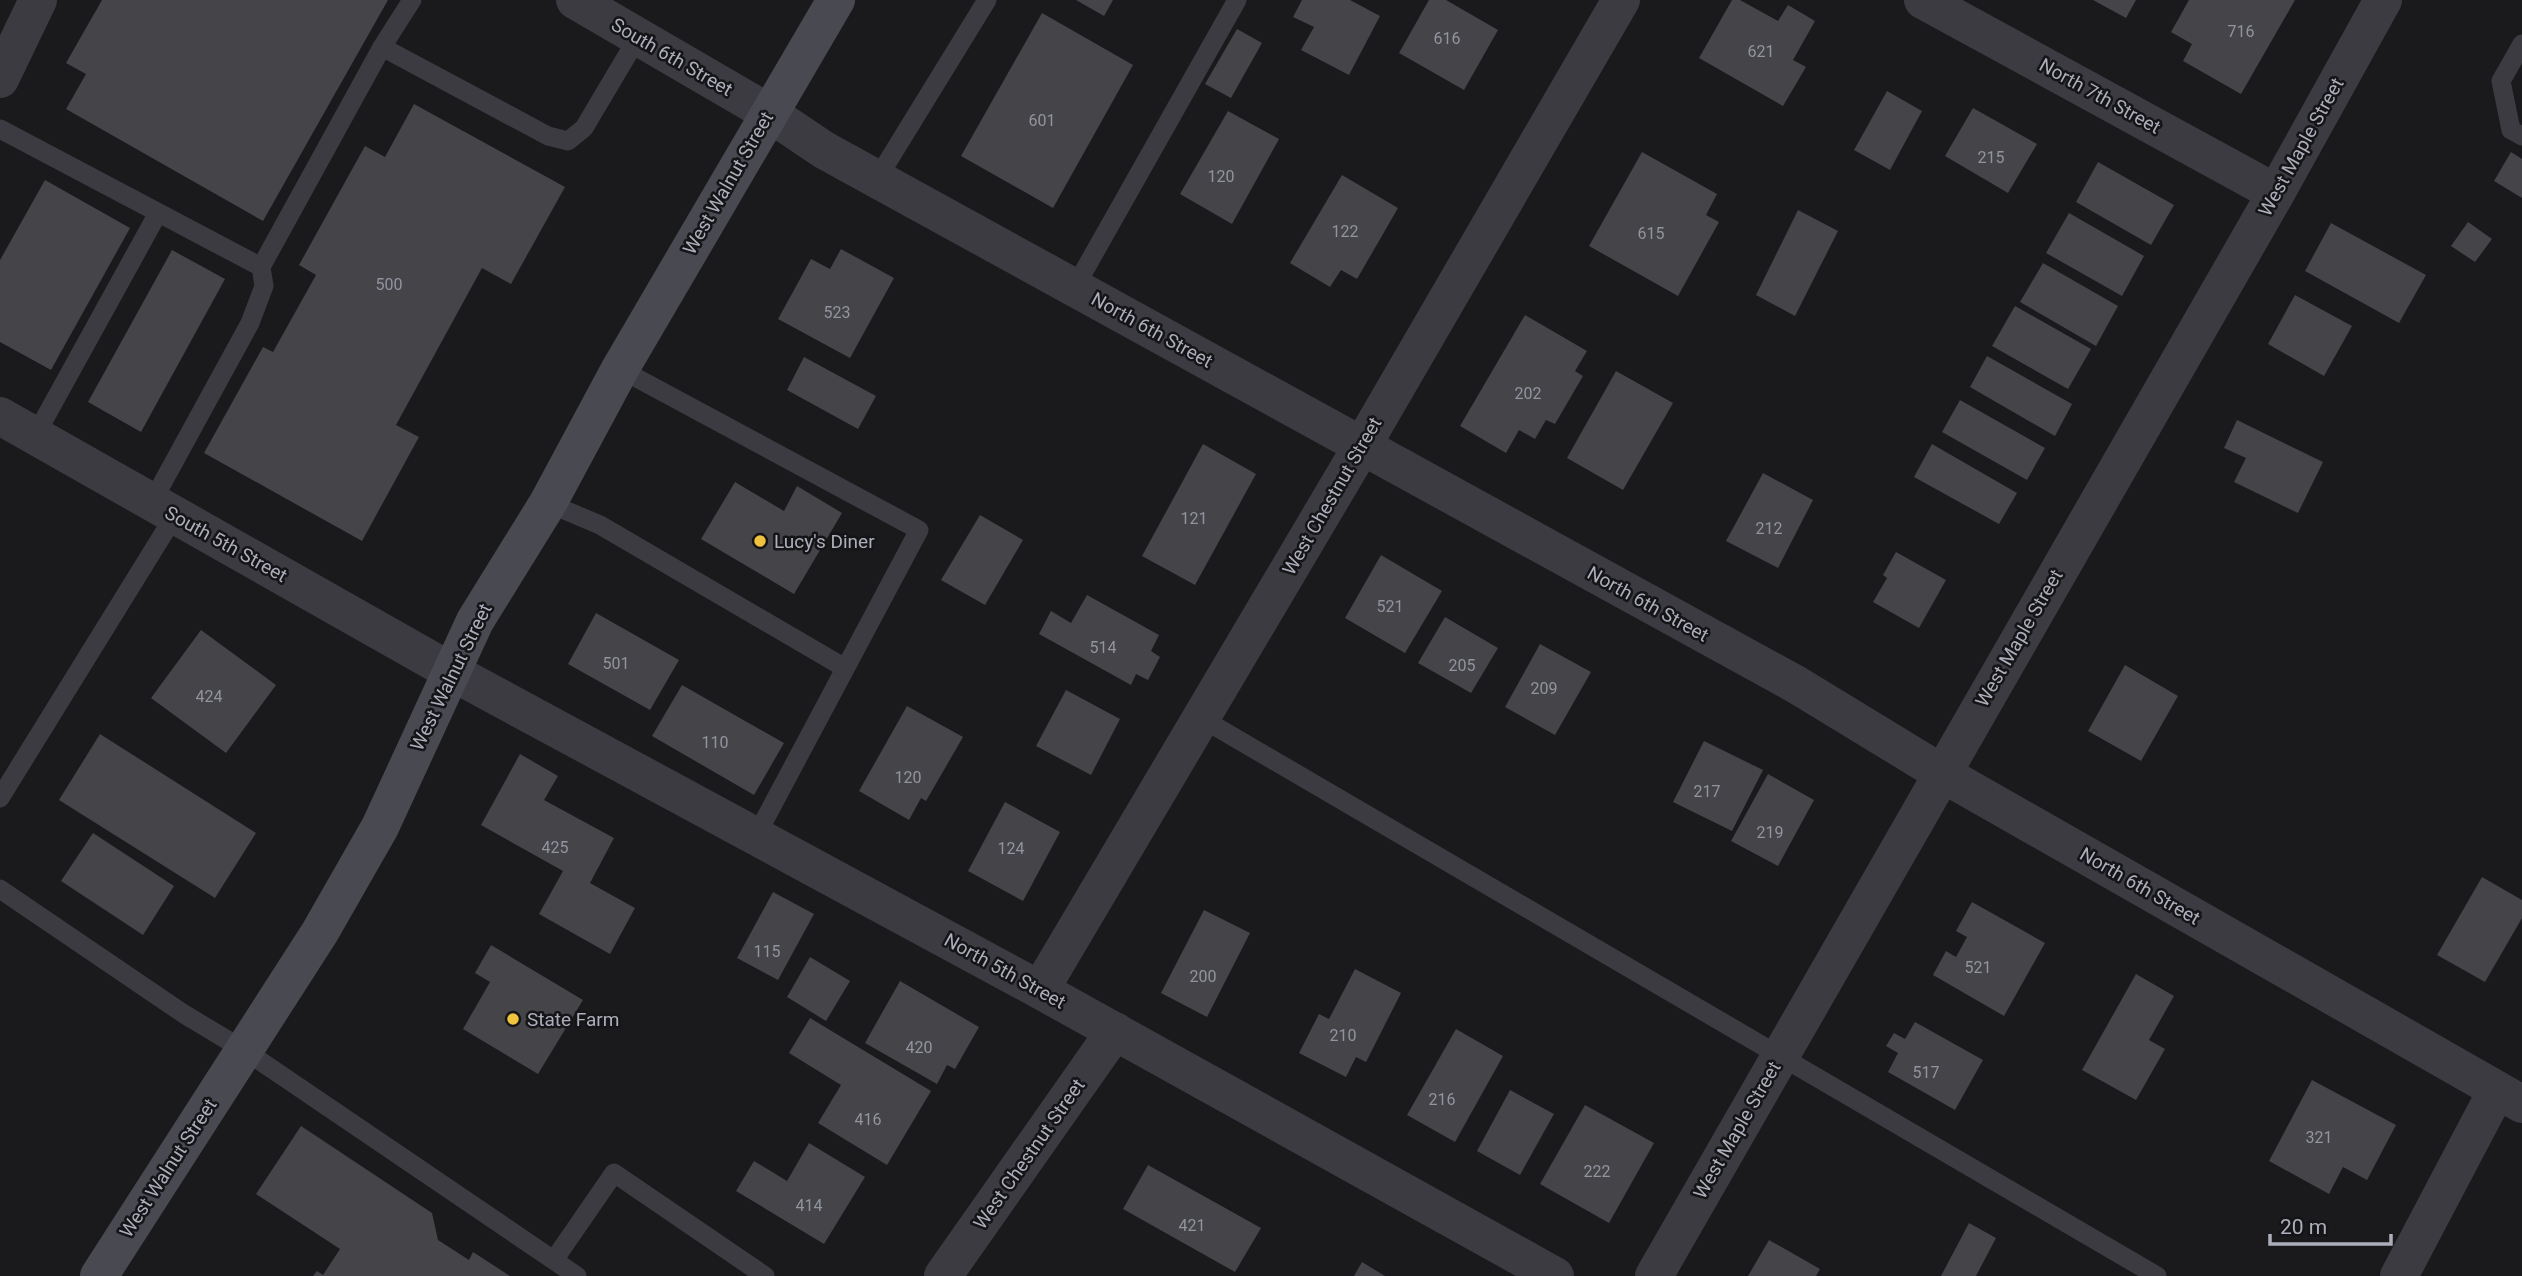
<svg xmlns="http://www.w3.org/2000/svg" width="2522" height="1276" font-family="Roboto,sans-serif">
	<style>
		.building { fill: #444449 }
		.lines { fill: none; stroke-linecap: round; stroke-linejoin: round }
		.service { stroke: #3b3b41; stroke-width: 19 }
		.minor { stroke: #3b3b41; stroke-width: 38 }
		.secondary { stroke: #494a51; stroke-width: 38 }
		.poi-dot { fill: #efc33e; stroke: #151417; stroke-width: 2.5 }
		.labels { text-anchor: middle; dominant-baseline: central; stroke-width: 5; stroke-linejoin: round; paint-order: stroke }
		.number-label { font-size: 16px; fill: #92949e }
		.street-label { font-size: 19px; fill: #acafbb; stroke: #151417 }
		.poi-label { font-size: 19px; fill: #acafbb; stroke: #151417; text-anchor: start }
	</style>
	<rect width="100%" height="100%" fill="#1a191c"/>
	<g class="building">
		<path d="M102,0H388L263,221L66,109L86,74L66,63Z"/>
		<path d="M1076,0H1113L1104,16Z"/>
		<path d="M1302,0H1350L1380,16L1349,75L1301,50L1314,27L1293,17Z"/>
		<path d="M1429,0H1446L1498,30L1464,90L1399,53Z"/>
		<path d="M1732,0H1740L1778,21L1788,5L1815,21L1793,60L1806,67L1783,106L1699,58Z"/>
		<path d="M2093,0H2136L2126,18Z"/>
		<path d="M2189,0H2295L2241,94L2183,61L2192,44L2171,32Z"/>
		<path d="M1042,13L1133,65L1053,208L961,156Z"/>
		<path d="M1237,29L1262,43L1231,98L1205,84Z"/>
		<path d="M1887,91L1922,111L1890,170L1854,150Z"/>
		<path d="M414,104L565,187L511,284L482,268L396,425L419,437L362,541L204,453L263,347L273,352L316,275L299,265L365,146L385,157Z"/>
		<path d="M1973,108L2037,144L2008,193L1945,156Z"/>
		<path d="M1228,111L1279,139L1232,224L1180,194Z"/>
		<path d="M1642,152L1717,194L1706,215L1719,222L1678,296L1589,246Z"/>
		<path d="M2511,152L2522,159V198L2494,181Z"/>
		<path d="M2098,162L2174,205L2151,245L2076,202Z"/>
		<path d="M1342,175L1398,208L1357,279L1341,270L1330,287L1290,263Z"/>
		<path d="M45,180L130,228L51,370L0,342V260Z"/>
		<path d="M1798,210L1838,231L1795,316L1756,295Z"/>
		<path d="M2069,213L2144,256L2122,296L2046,253Z"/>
		<path d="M2468,222L2492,239L2475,262L2451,246Z"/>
		<path d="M2331,223L2426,275L2399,323L2305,271Z"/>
		<path d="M841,249L894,278L850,358L778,319L811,259L830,269Z"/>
		<path d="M172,250L225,279L141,432L88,402Z"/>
		<path d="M2043,263L2118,306L2096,346L2020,302Z"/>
		<path d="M2295,295L2352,326L2324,376L2268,344Z"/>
		<path d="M2015,306L2091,349L2068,389L1992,346Z"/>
		<path d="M1525,315L1587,351L1575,371L1583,376L1555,424L1546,420L1535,439L1519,430L1506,453L1460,426Z"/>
		<path d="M1987,356L2072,404L2055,436L1970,387Z"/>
		<path d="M804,357L876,396L858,429L787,390Z"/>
		<path d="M1616,371L1673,403L1623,490L1567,458Z"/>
		<path d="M1960,400L2045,448L2027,480L1942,432Z"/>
		<path d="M2237,420L2323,462L2298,513L2234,482L2246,458L2224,448Z"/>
		<path d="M1203,444L1256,474L1195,585L1142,556Z"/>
		<path d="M1932,444L2017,493L1999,524L1914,477Z"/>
		<path d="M1763,473L1813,500L1778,568L1726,541Z"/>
		<path d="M735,482L784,511L797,486L842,513L794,594L701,539Z"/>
		<path d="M980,515L1023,540L985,605L941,580Z"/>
		<path d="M1896,552L1946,580L1919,628L1873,602L1887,578L1883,575Z"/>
		<path d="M1381,555L1442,591L1405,653L1345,618Z"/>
		<path d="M1087,595L1159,635L1151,651L1160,657L1148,680L1136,674L1131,685L1039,634L1051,611L1071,623Z"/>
		<path d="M596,613L679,660L650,710L568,664Z"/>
		<path d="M1445,617L1498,648L1471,693L1418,663Z"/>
		<path d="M201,630L276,685L226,753L151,698Z"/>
		<path d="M1540,644L1591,672L1555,735L1505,707Z"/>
		<path d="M2125,665L2178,696L2141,761L2088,731Z"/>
		<path d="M682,685L784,743L754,795L652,736Z"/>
		<path d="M1066,690L1120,719L1091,775L1036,746Z"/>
		<path d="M907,706L963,737L926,801L921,798L909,820L859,791Z"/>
		<path d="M100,734L256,833L215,898L59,800Z"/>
		<path d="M1704,741L1763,770L1732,831L1673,802Z"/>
		<path d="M520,754L558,776L544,800L614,838L590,883L635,908L610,954L539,914L563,871L481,825Z"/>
		<path d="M1768,774L1814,800L1778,866L1731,841Z"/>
		<path d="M1005,802L1060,832L1023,901L968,871Z"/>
		<path d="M93,833L174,886L143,935L61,881Z"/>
		<path d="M2482,877L2522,900V918L2485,982L2437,955Z"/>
		<path d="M773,892L814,914L778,980L737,958Z"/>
		<path d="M1972,902L2045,943L2004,1016L1933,975L1946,951L1956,957L1967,937L1956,931Z"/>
		<path d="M1204,910L1250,933L1207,1017L1161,993Z"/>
		<path d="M491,945L583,1000L538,1074L463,1029L490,982L475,973Z"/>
		<path d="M810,957L850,981L826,1021L787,997Z"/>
		<path d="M1355,969L1401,993L1366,1062L1356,1057L1346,1077L1299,1053L1319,1014L1329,1019Z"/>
		<path d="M2136,974L2174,996L2149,1040L2165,1049L2136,1100L2082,1070Z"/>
		<path d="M900,981L979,1027L955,1069L947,1065L937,1084L865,1043Z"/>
		<path d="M810,1018L931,1091L887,1165L818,1123L841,1085L789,1053Z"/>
		<path d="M1915,1022L1983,1060L1955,1110L1888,1072L1898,1053L1886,1046L1894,1033L1905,1039Z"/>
		<path d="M1456,1029L1503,1056L1455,1142L1407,1115Z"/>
		<path d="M2312,1080L2396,1125L2367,1180L2343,1167L2329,1194L2269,1161Z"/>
		<path d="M1510,1090L1554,1114L1520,1175L1477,1151Z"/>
		<path d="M1585,1105L1654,1143L1609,1223L1540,1184Z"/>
		<path d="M301,1126L432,1213L438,1240L469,1260L473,1252L510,1276H313L317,1271L323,1275L340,1249L256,1194Z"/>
		<path d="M809,1143L865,1177L824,1244L736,1191L754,1161L787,1181Z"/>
		<path d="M1148,1165L1261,1228L1235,1272L1123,1209Z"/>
		<path d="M1969,1223L1996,1238L1976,1276H1941Z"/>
		<path d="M1769,1240L1820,1269L1816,1276H1748Z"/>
		<path d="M1362,1262L1385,1276H1354Z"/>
	</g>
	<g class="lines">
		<g class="service">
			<path d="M412,0L382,47L548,136L568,141L584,128L638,37"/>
			<path d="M2522,44L2501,81L2511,130L2522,136"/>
			<path d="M0,129L261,267L264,286L250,323L152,502"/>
			<path d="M877,179L987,0"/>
			<path d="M261,267L382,47"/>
			<path d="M1075,287L1237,0"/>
			<path d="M620,369L919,530L756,836"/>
			<path d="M35,436L158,213"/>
			<path d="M548,503L600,525L845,668"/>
			<path d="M1201,718L2157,1276"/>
			<path d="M0,798L175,515"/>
			<path d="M0,889L184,1014L244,1050L577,1276"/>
			<path d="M554,1260L614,1173L765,1276"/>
		</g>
		<g class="minor">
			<path d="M575,0L769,113L824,150L1797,685L1943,774L2522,1104"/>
			<path d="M1923,0L2276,193"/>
			<path d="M0,79L38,0"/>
			<path d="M0,416L452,672L1040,990L1555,1276"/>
			<path d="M1040,990L1362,446L1621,0"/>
			<path d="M943,1276L1115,1031"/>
			<path d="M1654,1276L2276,193L2383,0"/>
			<path d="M2399,1276L2497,1090"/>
		</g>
		<path class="secondary" d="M99,1276L320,932L380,827L475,621L548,503L620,369L836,0"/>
	</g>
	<g class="poi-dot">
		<circle cx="760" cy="541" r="7"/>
		<circle cx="513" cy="1019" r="7"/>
	</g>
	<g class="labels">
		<g class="number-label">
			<text x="2241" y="31">716</text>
			<text x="1447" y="38">616</text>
			<text x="1761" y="51">621</text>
			<text x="1042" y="120">601</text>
			<text x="1991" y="157">215</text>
			<text x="1221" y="176">120</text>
			<text x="1345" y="231">122</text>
			<text x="1651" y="233">615</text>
			<text x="389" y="284">500</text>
			<text x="837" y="312">523</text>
			<text x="1528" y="393">202</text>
			<text x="1194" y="518">121</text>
			<text x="1769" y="528">212</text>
			<text x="1390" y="606">521</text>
			<text x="1103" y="647">514</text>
			<text x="616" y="663">501</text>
			<text x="1462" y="665">205</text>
			<text x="1544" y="688">209</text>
			<text x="209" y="696">424</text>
			<text x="715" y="742">110</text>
			<text x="908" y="777">120</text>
			<text x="1707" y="791">217</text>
			<text x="1770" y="832">219</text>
			<text x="555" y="847">425</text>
			<text x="1011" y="848">124</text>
			<text x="767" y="951">115</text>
			<text x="1978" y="967">521</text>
			<text x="1203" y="976">200</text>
			<text x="1343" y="1035">210</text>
			<text x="919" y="1047">420</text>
			<text x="1926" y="1072">517</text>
			<text x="1442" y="1099">216</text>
			<text x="868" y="1119">416</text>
			<text x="2319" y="1137">321</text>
			<text x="1597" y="1171">222</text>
			<text x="809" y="1205">414</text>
			<text x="1192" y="1225">421</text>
		</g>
		<g class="street-label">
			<text transform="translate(672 57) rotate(30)">South 6th Street</text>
			<text transform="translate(2100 96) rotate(29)">North 7th Street</text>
			<text transform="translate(2301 147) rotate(-61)">West Maple Street</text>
			<text transform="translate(728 183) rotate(-60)">West Walnut Street</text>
			<text transform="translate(1152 330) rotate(29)">North 6th Street</text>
			<text transform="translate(1332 496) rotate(-60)">West Chestnut Street</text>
			<text transform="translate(226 544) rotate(29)">South 5th Street</text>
			<text transform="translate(1648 604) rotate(29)">North 6th Street</text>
			<text transform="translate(2019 638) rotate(-60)">West Maple Street</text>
			<text transform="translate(451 677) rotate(-64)">West Walnut Street</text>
			<text transform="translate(2140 886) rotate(30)">North 6th Street</text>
			<text transform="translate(1005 971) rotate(29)">North 5th Street</text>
			<text transform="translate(1737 1130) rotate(-60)">West Maple Street</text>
			<text transform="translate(1029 1154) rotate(-55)">West Chestnut Street</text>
			<text transform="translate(168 1168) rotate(-57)">West Walnut Street</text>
		</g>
		<g class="poi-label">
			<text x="774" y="541">Lucy's Diner</text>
			<text x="527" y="1019">State Farm</text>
		</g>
	</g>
	<path d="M2270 1234v10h121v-10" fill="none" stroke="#acafbb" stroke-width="3.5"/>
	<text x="2280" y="1234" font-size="21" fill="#acafbb" stroke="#151417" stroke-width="5" paint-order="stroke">20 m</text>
</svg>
